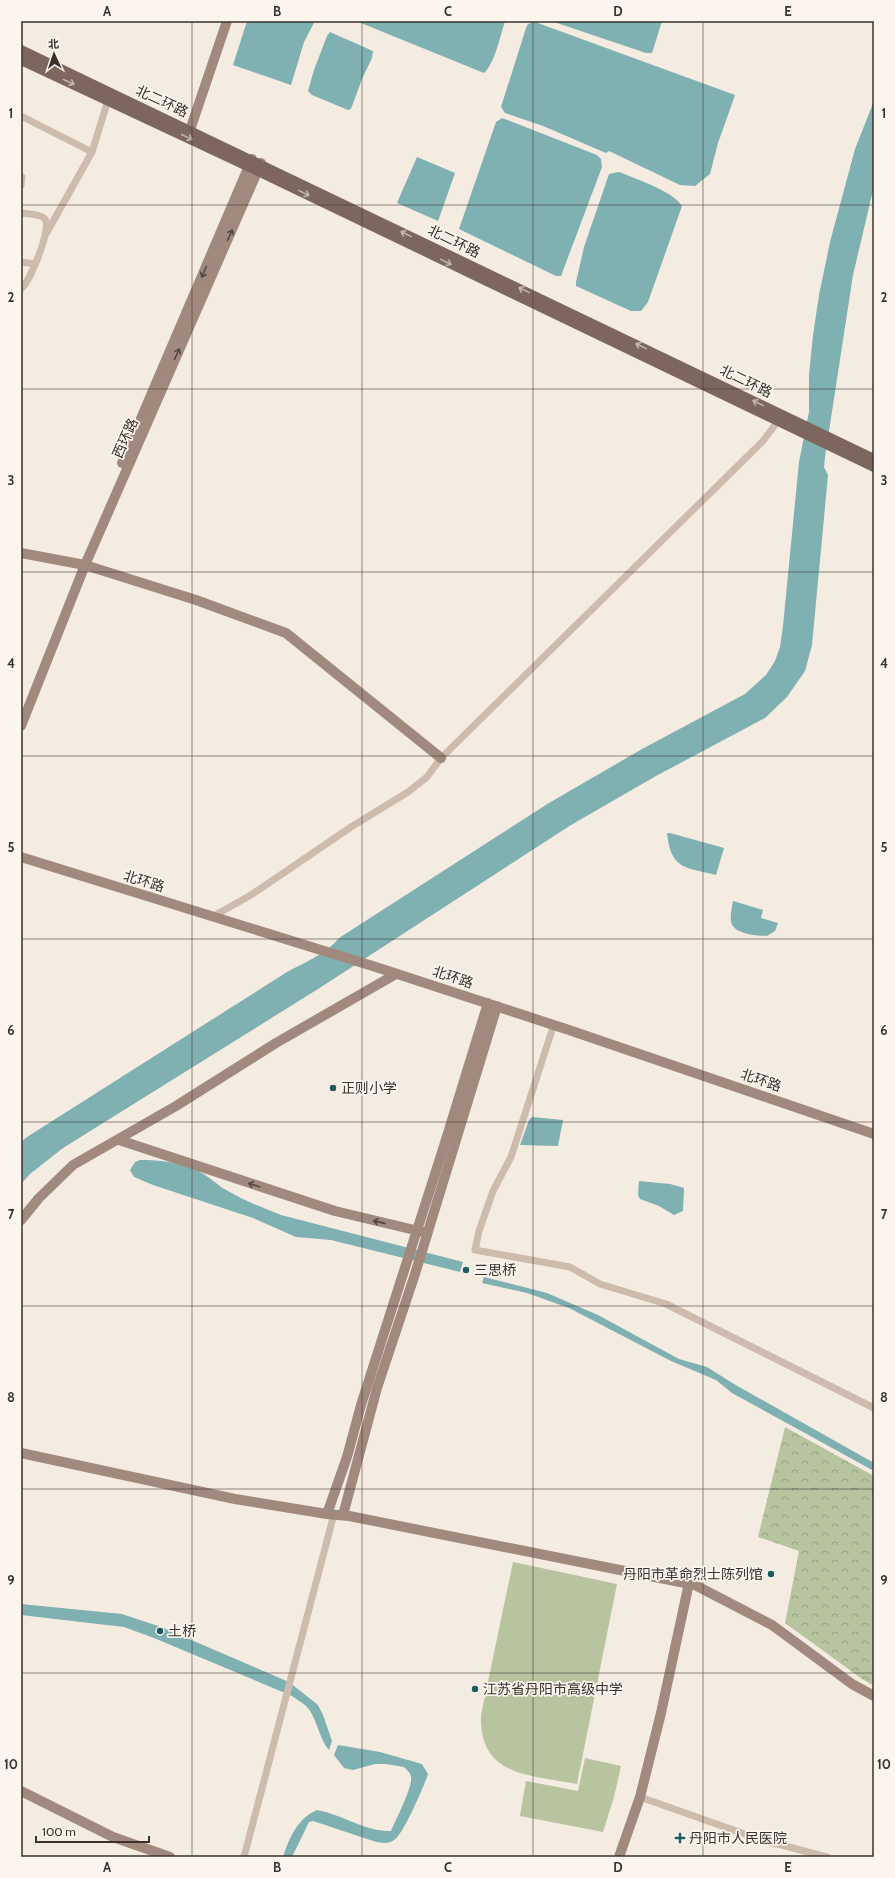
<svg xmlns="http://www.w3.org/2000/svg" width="895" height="1878" font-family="Cabin,'Noto Sans SC',sans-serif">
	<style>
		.forest { fill: url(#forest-crowns) }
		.pitch { fill: #b8c4a0 }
		.water { fill: #7fb0b2 }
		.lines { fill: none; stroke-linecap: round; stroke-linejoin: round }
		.street { stroke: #cdbbac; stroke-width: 7 }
		.secondary { stroke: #a18a7d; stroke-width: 10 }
		.primary { stroke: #7d675c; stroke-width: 10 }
		.oneway { stroke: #c2b5ac }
		.oneway2 { stroke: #544640 }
		.grid { fill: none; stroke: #3b302b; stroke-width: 1; stroke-opacity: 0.55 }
		.poi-dot { fill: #1f5a5e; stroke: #fbf5ee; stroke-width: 1.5 }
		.labels { text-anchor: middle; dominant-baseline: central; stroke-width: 3.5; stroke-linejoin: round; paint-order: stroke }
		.street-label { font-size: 14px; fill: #3b302b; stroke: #fbf5ee }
		.poi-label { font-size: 14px; fill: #3b302b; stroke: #fbf5ee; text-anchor: start }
		.neatline { fill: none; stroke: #3b302b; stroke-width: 1.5 }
		.grid-label { font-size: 13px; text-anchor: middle; font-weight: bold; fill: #3b302b }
	</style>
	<defs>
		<pattern id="forest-crowns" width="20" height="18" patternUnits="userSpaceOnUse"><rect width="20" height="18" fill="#b8c4a0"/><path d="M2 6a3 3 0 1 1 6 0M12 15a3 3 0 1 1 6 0" fill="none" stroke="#97a083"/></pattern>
	</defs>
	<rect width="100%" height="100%" fill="#f4ebe1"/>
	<path class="forest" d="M785,1427L874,1476V1686L862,1679L785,1623L799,1551L758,1537Z"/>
	<g class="pitch">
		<path d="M513,1562L617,1584L577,1784C530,1775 479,1777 481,1715Z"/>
		<path d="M585,1758L621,1766L614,1797L603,1832L520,1816L526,1781L578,1791Z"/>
	</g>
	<g class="water">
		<path d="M247,21H315L304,42L291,85L233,65Z"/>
		<path d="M356,21H505C501,34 494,65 484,73Z"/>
		<path d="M551,21H662L652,53H646Z"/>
		<path d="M535,22L735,95L718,143L710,174L695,186L680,185L609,151L606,153L543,126L505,113L501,107L526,28L528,24Z"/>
		<path d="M330,32L373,51L372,58L362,79L351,109L348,110L312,95L308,91L314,70L327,36Z"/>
		<path d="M874,101V186L853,275L825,457L824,467L828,475L812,645L805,671L787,697L765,718L656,776L571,825L318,989L63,1148L30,1174L21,1184V1142L27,1137L287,972C304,963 327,953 339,938L549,803L642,749L745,694L766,675L775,661L780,647L783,626L799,462L809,412V375L813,335L819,295L830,242L855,149Z"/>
		<path d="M502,118L597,155L601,159L602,167L561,276H556L459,229L496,122Z"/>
		<path d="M417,157L455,173L438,221L397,203Z"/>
		<path d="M619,172C636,179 673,191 682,206L648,302L641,311H631L576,286V282L584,247L609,174Z"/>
		<path d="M667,833H670L724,848L716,875C685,867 671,870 667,833Z"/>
		<path d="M733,901L763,910L761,918L778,923L775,931L767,936C757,936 732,934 731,921C730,915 732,907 733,901Z"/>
		<path d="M532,1117L563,1120L558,1146L520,1145L529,1120Z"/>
		<path d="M140,1160C160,1160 182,1162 200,1172C210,1177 218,1186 228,1191C245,1201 263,1208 281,1215L463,1262L460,1272L331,1240L296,1237L253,1218L153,1185L134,1177L130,1170L135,1162Z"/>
		<path d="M639,1181L670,1184L684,1188L683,1211L674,1215L659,1206L640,1199L638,1195Z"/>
		<path d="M484,1277L547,1293L598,1315L679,1359L707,1367L734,1384L874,1463V1471L732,1393L716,1380L671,1361L569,1308L527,1293L482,1283Z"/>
		<path d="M21,1604L122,1614L161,1627L289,1682L318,1705L323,1715L332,1741L329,1750C318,1737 317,1716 305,1705C301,1702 296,1699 292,1696L154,1638L124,1627L21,1615Z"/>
		<path d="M338,1745L380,1752L422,1764L428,1774C424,1786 403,1835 394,1840C388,1844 383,1843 376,1842L313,1821L309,1822L292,1857H283C289,1838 298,1818 317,1810C341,1814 366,1832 391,1831C395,1821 413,1787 411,1777C411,1773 407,1770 404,1767L386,1764H375L353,1770L344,1768L334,1755Z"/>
	</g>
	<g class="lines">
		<g class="street">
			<path d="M21,116L92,152L46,234"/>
			<path d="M92,152L108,100"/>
			<path d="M21,176L22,177L21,185"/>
			<path d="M21,213C27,214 41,214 45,219C52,229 30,281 21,289"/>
			<path d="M21,262L35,264"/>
			<path d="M212,917L251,895L351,827L408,792L427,777L441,758L763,441L778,421"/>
			<path d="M554,1024L511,1157L493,1191L479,1231L475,1250L570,1267L600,1284L666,1304L874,1408"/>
			<path d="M640,1797L759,1839L827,1857"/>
			<path d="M244,1857L334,1514"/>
		</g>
		<g class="secondary">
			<path d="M190,130L227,21"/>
			<path d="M122,463L252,159"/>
			<path d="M21,553L85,565L196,600L286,633L441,758"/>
			<path d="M21,726L85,565L261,163"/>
			<path d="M21,857L379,968L569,1030L874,1134"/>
			<path d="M119,1140L335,1211L423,1232"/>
			<path d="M21,1220L39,1198L73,1165L176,1106L276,1043L396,974"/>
			<path d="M21,1453L235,1499L327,1514L347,1457L361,1405L444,1146L488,1003"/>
			<path d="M327,1514L349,1516L695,1585L772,1625L852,1684L874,1696"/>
			<path d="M343,1515L377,1388L415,1274L497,1006"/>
			<path d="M21,1791L113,1837L170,1857"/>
			<path d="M619,1857L640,1797L661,1713L689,1583"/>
		</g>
		<g class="primary">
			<path d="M21,50L874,459"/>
			<path d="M21,60L258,171L874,467"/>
		</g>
	</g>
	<defs><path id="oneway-shaft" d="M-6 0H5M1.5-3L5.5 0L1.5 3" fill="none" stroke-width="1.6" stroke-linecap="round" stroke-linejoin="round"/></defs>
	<g class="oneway">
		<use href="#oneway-shaft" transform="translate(69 82) rotate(25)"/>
		<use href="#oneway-shaft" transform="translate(187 137) rotate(25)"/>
		<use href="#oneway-shaft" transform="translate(304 193) rotate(26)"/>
		<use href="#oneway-shaft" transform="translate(406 234) rotate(-154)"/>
		<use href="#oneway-shaft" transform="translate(446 262) rotate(26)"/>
		<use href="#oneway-shaft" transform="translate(524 290) rotate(-154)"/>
		<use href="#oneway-shaft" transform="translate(641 346) rotate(-154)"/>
		<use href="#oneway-shaft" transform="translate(758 403) rotate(-154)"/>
	</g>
	<g class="oneway2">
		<use href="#oneway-shaft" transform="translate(230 235) rotate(-66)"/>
		<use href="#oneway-shaft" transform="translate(204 272) rotate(113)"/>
		<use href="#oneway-shaft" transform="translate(177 354) rotate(-66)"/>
		<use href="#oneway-shaft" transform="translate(254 1185) rotate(-162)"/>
		<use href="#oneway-shaft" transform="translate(379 1222) rotate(-167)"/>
	</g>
	<path class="grid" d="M192,21V1857M362,21V1857M533,21V1857M703,21V1857M21,205H874M21,389H874M21,572H874M21,756H874M21,939H874M21,1122H874M21,1306H874M21,1489H874M21,1673H874"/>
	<g class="poi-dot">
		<circle cx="333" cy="1088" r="4"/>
		<circle cx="466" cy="1270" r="4"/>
		<circle cx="771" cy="1574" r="4"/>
		<circle cx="160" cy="1631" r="4"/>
		<circle cx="475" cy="1689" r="4"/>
		<path d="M678 1832h4v4h4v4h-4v4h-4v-4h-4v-4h4z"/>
	</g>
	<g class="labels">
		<g class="street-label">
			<text transform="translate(162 101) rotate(25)">北二环路</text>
			<text transform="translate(454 241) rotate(26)">北二环路</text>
			<text transform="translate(746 381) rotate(26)">北二环路</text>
			<text transform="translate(125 438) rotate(-66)">西环路</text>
			<text transform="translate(144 881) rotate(17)">北环路</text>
			<text transform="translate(453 977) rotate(18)">北环路</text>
			<text transform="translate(761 1080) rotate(19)">北环路</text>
		</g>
		<g class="poi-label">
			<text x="341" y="1088">正则小学</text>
			<text x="474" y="1270">三思桥</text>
			<text x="763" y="1574" text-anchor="end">丹阳市革命烈士陈列馆</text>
			<text x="168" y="1631">土桥</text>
			<text x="483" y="1689">江苏省丹阳市高级中学</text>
			<text x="689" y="1838">丹阳市人民医院</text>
		</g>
	</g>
	<rect width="895" height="1878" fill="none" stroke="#fbf5ee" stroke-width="44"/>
	<g transform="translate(54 54) rotate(357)" stroke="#fbf5ee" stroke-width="3" paint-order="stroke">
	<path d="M0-3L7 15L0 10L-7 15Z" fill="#3b302b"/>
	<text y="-6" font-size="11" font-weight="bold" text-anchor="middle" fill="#3b302b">北</text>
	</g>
	<path d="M36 1836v6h113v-6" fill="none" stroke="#3b302b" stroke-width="2"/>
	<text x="42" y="1836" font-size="12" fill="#3b302b" stroke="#fbf5ee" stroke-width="3" paint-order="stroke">100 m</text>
	<rect x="22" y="22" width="851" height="1834" class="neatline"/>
	<g class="grid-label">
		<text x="107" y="16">A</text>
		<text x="277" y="16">B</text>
		<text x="448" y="16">C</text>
		<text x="618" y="16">D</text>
		<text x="788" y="16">E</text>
		<text x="11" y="118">1</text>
		<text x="884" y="118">1</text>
		<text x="11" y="302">2</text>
		<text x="884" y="302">2</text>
		<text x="11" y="485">3</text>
		<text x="884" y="485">3</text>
		<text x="11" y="668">4</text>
		<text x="884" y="668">4</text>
		<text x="11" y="852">5</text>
		<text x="884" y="852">5</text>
		<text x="11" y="1035">6</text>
		<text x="884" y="1035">6</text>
		<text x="11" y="1219">7</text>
		<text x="884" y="1219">7</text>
		<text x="11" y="1402">8</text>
		<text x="884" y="1402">8</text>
		<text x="11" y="1585">9</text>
		<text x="884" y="1585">9</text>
		<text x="11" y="1769">10</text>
		<text x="884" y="1769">10</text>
		<text x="107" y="1872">A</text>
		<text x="277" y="1872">B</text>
		<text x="448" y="1872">C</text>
		<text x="618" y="1872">D</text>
		<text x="788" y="1872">E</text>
	</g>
</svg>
